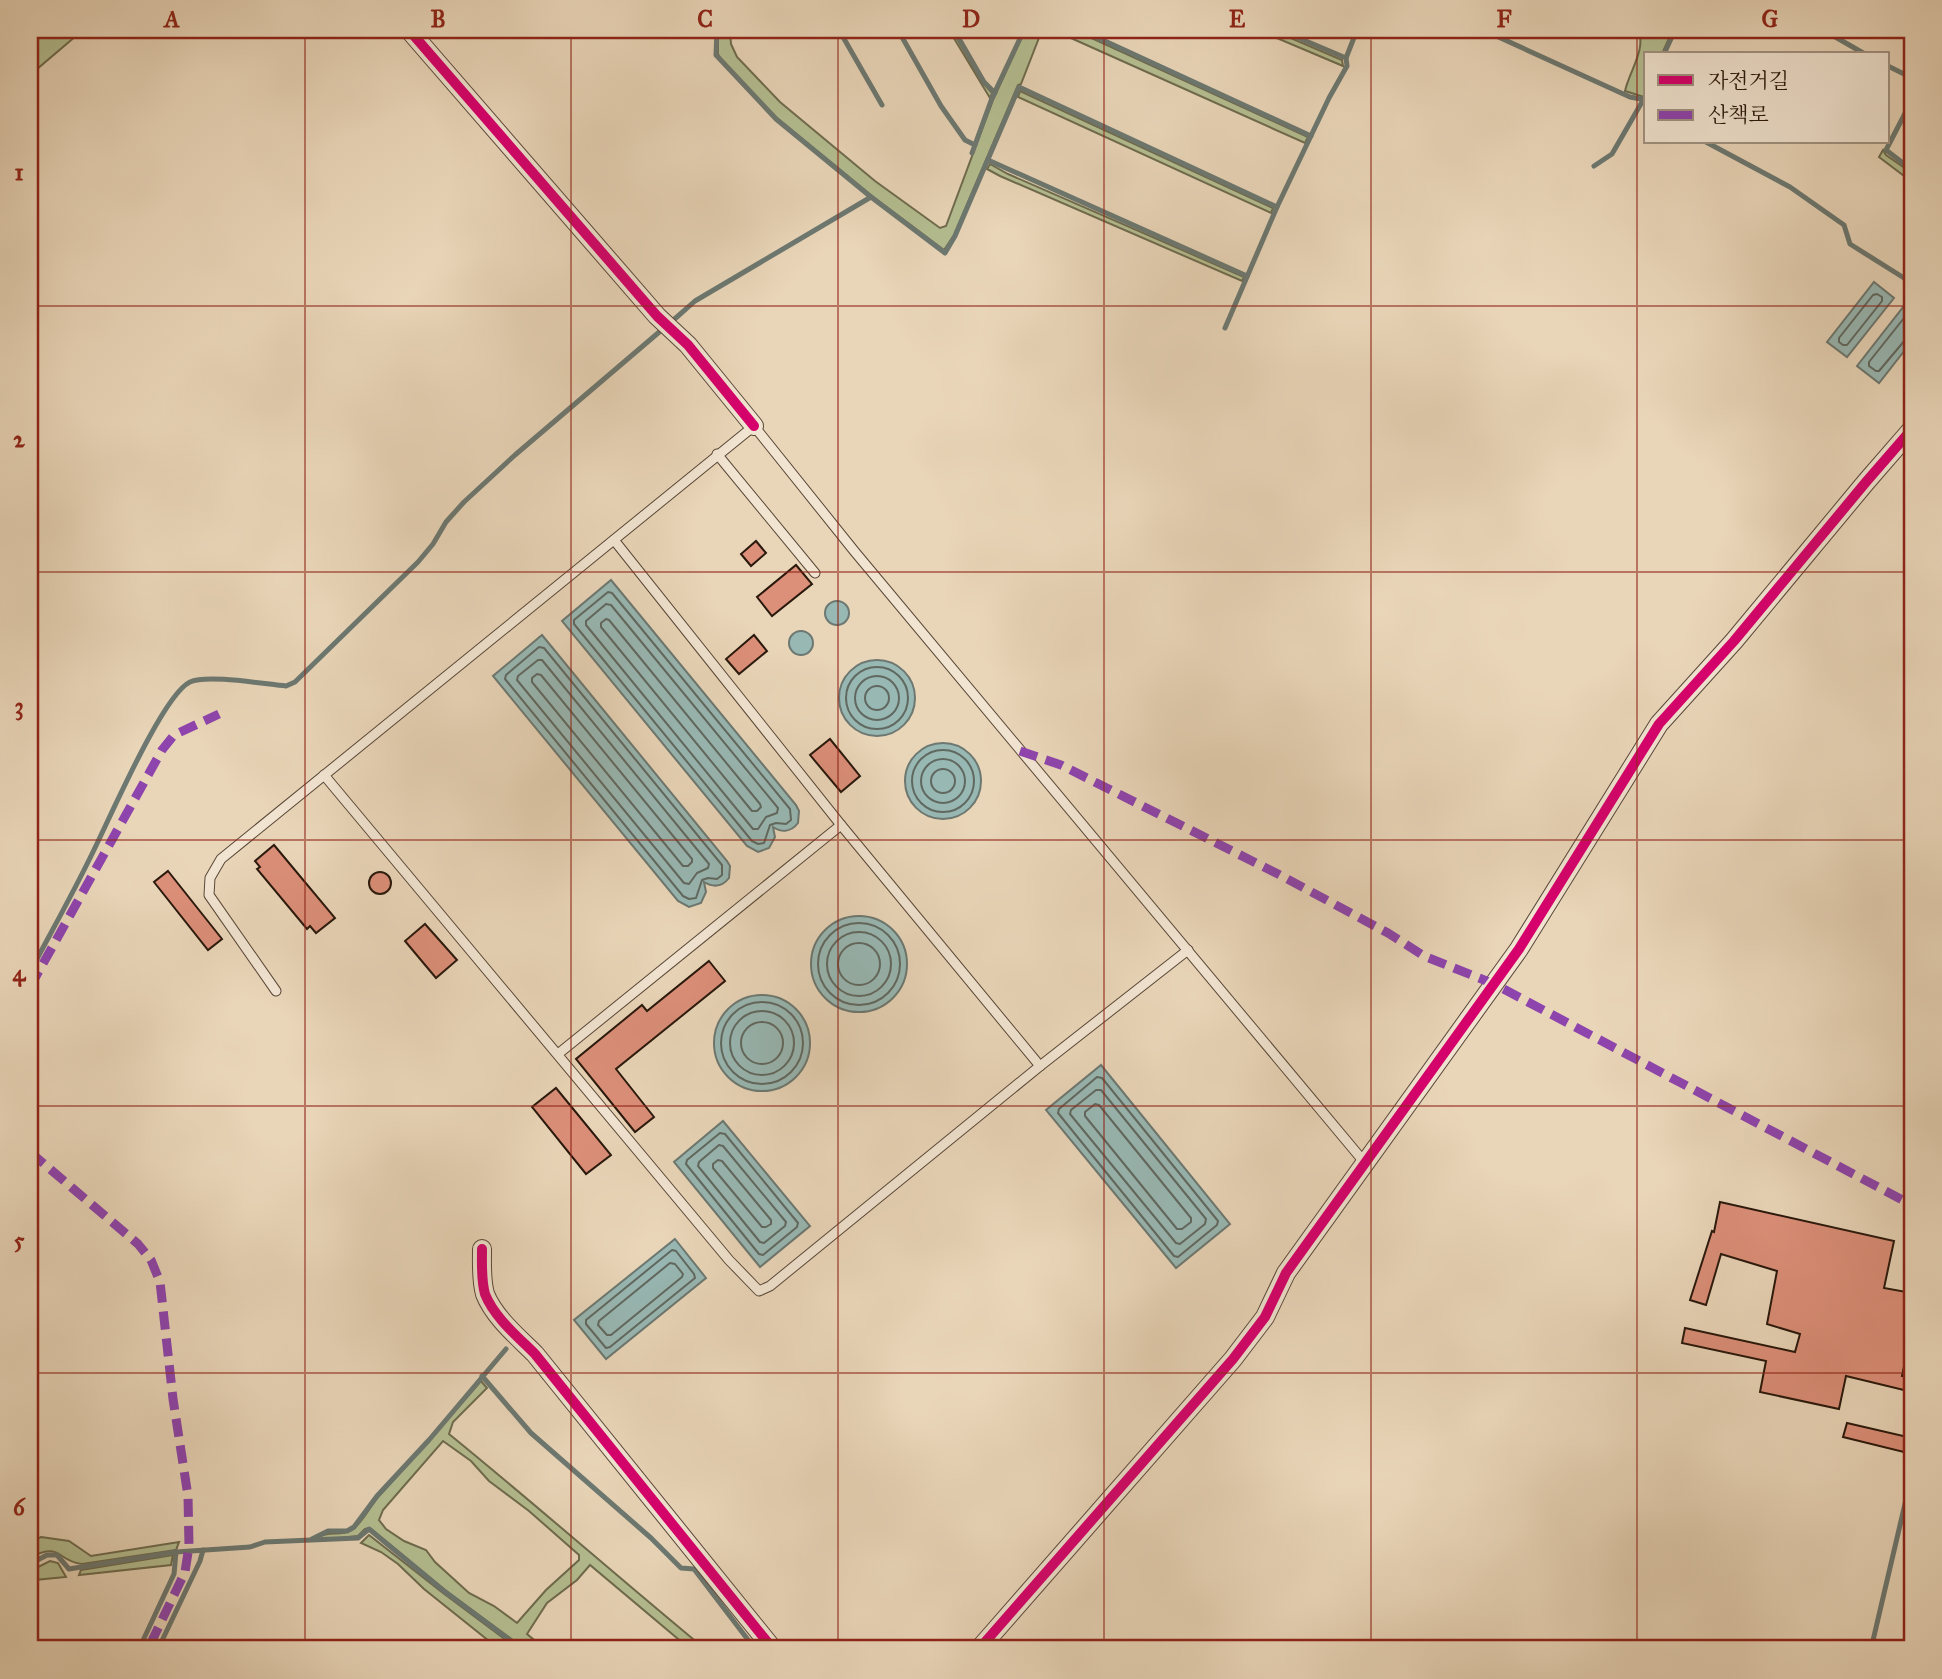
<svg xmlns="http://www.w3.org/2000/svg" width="1942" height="1679" font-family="'IM FELL Great Primer','Noto Serif KR',serif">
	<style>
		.green { fill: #b4be91; stroke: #6e6b4e; stroke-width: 2; fill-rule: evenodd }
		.water { fill: #98b8b4; stroke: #6c7871; stroke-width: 2 }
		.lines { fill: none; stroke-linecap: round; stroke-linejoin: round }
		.shore { stroke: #606860; stroke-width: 2 }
		.stream { stroke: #6c7871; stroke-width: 5 }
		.building { fill: #dc8f79; stroke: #29180c; stroke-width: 2 }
		.service-casing { stroke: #594737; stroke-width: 11 }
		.minor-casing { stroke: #594737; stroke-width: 20 }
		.service { stroke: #f1e4d1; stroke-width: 9 }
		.minor { stroke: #f1e4d1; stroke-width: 18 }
		.quiet { stroke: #8e44ad; stroke-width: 9; stroke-dasharray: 18 9; stroke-linecap: butt }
		.cycleway-casing { stroke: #f1e4d1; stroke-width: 15 }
		.cycleway { stroke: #d6006c; stroke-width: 10 }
		.grid { fill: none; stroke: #8f2418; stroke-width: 2; stroke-opacity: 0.55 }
		.neatline { fill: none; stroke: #8f2418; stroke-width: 2.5 }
		.grid-label { font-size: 23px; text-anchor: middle; font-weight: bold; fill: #8f2418 }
	</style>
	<rect width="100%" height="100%" fill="#e9d5b8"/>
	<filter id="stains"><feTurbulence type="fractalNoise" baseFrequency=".00286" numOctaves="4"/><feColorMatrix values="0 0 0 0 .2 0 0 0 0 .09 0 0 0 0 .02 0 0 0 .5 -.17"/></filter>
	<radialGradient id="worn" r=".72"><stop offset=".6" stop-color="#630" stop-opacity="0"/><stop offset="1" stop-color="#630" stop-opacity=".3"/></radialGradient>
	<g class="green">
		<path d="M30,30H83L30,75Z"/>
		<path d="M718,30H730L731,44L737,57L780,102L875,181L940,228L946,226L993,100L1025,30H1042L1021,84L1018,85L954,235L944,250L872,196L777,118L722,61L718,54Z"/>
		<path d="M949,30H952L983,83L992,93L990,98Z"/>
		<path d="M1053,30H1074L1308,137L1305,143Z"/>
		<path d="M1258,30H1272L1342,60L1343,66Z"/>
		<path d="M1638,30H1660L1670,36L1662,54H1646V90L1644,97L1625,91C1629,72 1647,48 1638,30Z"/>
		<path d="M1020,91L1273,208L1271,213L1018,97Z"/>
		<path d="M1883,150L1886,155L1912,173V182L1879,157Z"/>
		<path d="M990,164L1008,174L1244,277L1242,281L1000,176L987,169Z"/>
		<path d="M481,1381L487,1388L453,1422L449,1434C535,1504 619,1578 705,1649H690L590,1565L577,1580L547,1603L527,1634L545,1649H525L445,1590L370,1528L365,1529L358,1536L321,1540L316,1538C329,1530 341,1537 352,1530C363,1522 370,1506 379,1496C414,1458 447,1420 481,1381ZM443,1441L471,1461L489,1481L529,1511L579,1555V1560L546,1590L517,1623L494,1606L469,1593L435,1562L426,1550L404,1541L386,1529L379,1520L383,1510Z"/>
		<path d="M369,1535L443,1593L518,1649H499L424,1589L398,1564L381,1552L361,1543Z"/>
		<path d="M41,1537L69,1541L91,1556L179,1542L176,1550L82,1564C56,1561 63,1542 30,1557V1542Z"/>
		<path d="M173,1555L171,1565L79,1575L81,1570Z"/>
		<path d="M50,1561L58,1563L66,1577L34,1580L38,1567Z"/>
	</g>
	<g class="water">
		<path d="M1874,282L1894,298L1847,357L1827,342Z"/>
		<path d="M1904,306L1912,312V341L1879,383L1857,366Z"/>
		<path d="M611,580L796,805L799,811L798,823C791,832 782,833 773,827L775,837L769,848L758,852L747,846L562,621Z"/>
		<circle cx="837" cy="613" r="12"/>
		<circle cx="801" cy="643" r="12"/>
		<path d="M542,635L727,861L730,866L729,878C722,887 714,888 704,882L706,892L701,903L689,907L678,901L493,676Z"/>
		<circle cx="877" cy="698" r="38"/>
		<circle cx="943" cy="781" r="38"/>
		<circle cx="859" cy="964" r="48"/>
		<circle cx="762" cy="1043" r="48"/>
		<path d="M1101,1065L1230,1224L1176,1268L1046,1110Z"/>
		<path d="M723,1121L810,1226L760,1267L674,1162Z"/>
		<path d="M675,1239L706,1278L606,1359L574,1320Z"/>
	</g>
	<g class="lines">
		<g class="shore">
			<path d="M1877,294L1882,297V301L1847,345H1843L1839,342V338L1873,295Z"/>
			<path d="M1912,317L1904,318L1869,362V366L1876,371H1879L1905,340L1912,338"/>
			<path d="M608,592L612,593L790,809L791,820L786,824L776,823L770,825L764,843L758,844L752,841L574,624V620Z"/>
			<path d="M606,604L611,605L778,808L777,813L766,817L758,829H753L586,625V621Z"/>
			<path d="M606,619L609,620L760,804L761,807L757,811H752L601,627V623Z"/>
			<path d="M539,647L544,648L722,865V875L717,879L708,878L702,880L696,898L689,899L683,896L505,679L506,675Z"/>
			<path d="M538,660H542L709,864L708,868L697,873L689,884L684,883L517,680L518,676Z"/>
			<circle cx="877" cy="698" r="31"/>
			<path d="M537,674L541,675L692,859V862L688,866H683L532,682V678Z"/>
			<circle cx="877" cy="698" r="22"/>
			<circle cx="877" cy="698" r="12"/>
			<circle cx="943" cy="781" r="31"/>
			<circle cx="943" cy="781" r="22"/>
			<circle cx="943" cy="781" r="12"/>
			<circle cx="859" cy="964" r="41"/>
			<circle cx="859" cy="964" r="32"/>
			<circle cx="859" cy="964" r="21"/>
			<circle cx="762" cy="1043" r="41"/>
			<circle cx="762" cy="1043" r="32"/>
			<circle cx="762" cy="1043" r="21"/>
			<path d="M1097,1077L1102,1078L1218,1221L1217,1225L1178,1257L1174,1256L1058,1113L1059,1109Z"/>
			<path d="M1096,1090H1101L1206,1219L1205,1224L1180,1244L1176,1243L1070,1114L1071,1110Z"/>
			<path d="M1095,1104L1099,1105L1191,1218V1222L1182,1229H1177L1085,1116V1112Z"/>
			<path d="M720,1133L725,1134L798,1223L797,1227L763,1255L759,1254L686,1164L687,1160Z"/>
			<path d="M719,1145L723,1146L786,1222L785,1226L764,1243L760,1242L698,1166L699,1162Z"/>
			<path d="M718,1160L722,1161L771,1220V1224L766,1227H762L713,1168V1164Z"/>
			<path d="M672,1250L676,1251L694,1274L695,1278L610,1347L606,1348L586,1324V1320Z"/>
			<path d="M670,1263L675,1264L683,1274L682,1277L611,1335H607L598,1325L599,1321Z"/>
		</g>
		<g class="stream">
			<path d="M717,30L716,55L776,119L871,197L945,253L955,236L1019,87L1277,207"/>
			<path d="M839,30L882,105"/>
			<path d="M898,30L941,106L965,140L975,145"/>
			<path d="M954,30L984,82L995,93"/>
			<path d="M1081,30L1311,136"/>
			<path d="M1280,30L1346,58"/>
			<path d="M1483,30L1630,97L1646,100"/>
			<path d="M1823,30L1865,54"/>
			<path d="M1664,54L1675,30"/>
			<path d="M1888,66L1912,78"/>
			<path d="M1912,100L1886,150L1912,170"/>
			<path d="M1706,142L1790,187L1844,225L1850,244L1912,283"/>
			<path d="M972,153L992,98L1024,30"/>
			<path d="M988,160L1247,276"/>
			<path d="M1594,166L1612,154L1646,95"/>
			<path d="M1225,328L1277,207L1329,98L1347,66L1346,58L1357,30"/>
			<path d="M30,972C50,934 71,897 90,858C107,825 162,695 190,682C207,674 264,684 286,686L295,682L418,562L433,544L446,522L464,502L515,455L678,316L695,301L871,197"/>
			<path d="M482,1376L531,1433L651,1538L681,1568L694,1569L755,1649"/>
			<path d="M312,1539L328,1531H347L354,1527L377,1496L429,1440L506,1349"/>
			<path d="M30,1564L47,1555H57L69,1569L176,1552L250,1547L265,1542L358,1538L369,1529L444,1591L522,1649"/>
			<path d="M139,1649L174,1574L176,1552"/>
			<path d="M158,1649L200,1561L203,1550"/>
			<path d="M1871,1649L1912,1474"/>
		</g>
	</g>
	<g class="building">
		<path d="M756,541L766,553L751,566L741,554Z"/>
		<path d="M796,565L812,584L772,616L757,597Z"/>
		<path d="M754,635L767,651L739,674L726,659Z"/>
		<path d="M830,739L860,776L841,792L810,755Z"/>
		<path d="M274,845L335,918L316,933L310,926L307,929L257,869L260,867L255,861Z"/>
		<path d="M168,871L222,939L208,950L154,882Z"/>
		<circle cx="380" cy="883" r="11"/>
		<path d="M425,924L457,960L436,978L405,941Z"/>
		<path d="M709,961L725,981L616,1069L654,1117L635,1132L576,1059L642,1005L647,1011Z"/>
		<path d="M556,1088L611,1155L586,1174L532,1107Z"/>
		<path d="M1720,1202L1894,1241L1884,1288L1912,1293V1330L1902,1376L1912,1378V1392L1846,1376L1839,1409L1760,1392L1766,1361L1682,1343L1685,1328L1795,1352L1800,1334L1767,1324L1777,1271L1721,1254L1706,1305L1690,1300L1712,1231L1714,1232Z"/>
		<path d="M1847,1423L1912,1438V1454L1843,1437Z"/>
	</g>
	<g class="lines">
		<g class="service-casing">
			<g id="service">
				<path d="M717,454L815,573"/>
				<path d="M614,540L841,825L1040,1066"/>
				<path d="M324,775L729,1260L759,1291L770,1286L1040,1066L1188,950"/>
				<path d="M276,991L209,895L210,878L221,859L754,426L855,552L1365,1163"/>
				<path d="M558,1054L841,825"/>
			</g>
		</g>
		<g class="minor-casing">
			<g id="minor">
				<path d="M409,30L657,316L688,345L754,426"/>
				<path d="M482,1249C482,1264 481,1280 485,1294C494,1317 518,1337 535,1354L773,1649"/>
				<path d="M979,1649L1233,1359L1265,1317L1286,1273L1519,949L1659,724L1734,641L1866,482L1912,429"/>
			</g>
		</g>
		<use href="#service" class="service"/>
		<use href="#minor" class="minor"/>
		<g class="quiet">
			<path d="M1020,751L1061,765L1278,874L1388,933L1424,956L1494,984L1912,1205"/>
			<path d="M30,987L162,750L174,735L219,714"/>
			<path d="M30,1152L138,1244L151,1260L160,1282L173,1399L188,1496L189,1546L185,1572L148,1649"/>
		</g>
		<g class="cycleway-casing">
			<g id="cycleway">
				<path d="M409,30L657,316L688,345L754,426"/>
				<path d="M482,1249C482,1264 481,1280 485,1294C494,1317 518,1337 535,1354L773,1649"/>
				<path d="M979,1649L1233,1359L1265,1317L1286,1273L1519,949L1659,724L1734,641L1866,482L1912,429"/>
			</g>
		</g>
		<use href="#cycleway" class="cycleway"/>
	</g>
	<path class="grid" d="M305,30V1649M571,30V1649M838,30V1649M1104,30V1649M1371,30V1649M1637,30V1649M30,306H1912M30,572H1912M30,840H1912M30,1106H1912M30,1373H1912"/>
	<rect width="1942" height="1679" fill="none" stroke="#e9d5b8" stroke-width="77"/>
	<rect x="1644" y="52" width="245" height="91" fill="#f1e4d1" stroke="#a19282" stroke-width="2"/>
	<rect x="1658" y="75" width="35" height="10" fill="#d6006c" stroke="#a19282" stroke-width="2"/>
	<text x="1708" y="88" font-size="21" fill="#29180c">자전거길</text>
	<rect x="1658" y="110" width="35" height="10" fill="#8e44ad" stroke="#a19282" stroke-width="2"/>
	<text x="1708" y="122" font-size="21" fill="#29180c">산책로</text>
	<rect x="38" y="38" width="1866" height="1602" class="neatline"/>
	<g class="grid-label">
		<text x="172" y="27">A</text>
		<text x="438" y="27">B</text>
		<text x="705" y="27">C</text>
		<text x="971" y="27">D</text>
		<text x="1237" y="27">E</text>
		<text x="1504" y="27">F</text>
		<text x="1770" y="27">G</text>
		<text x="19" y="180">1</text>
		<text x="19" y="447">2</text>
		<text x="19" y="714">3</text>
		<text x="19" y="981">4</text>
		<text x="19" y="1248">5</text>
		<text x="19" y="1515">6</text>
	</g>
	<rect width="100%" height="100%" filter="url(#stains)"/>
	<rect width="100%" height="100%" fill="url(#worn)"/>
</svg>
